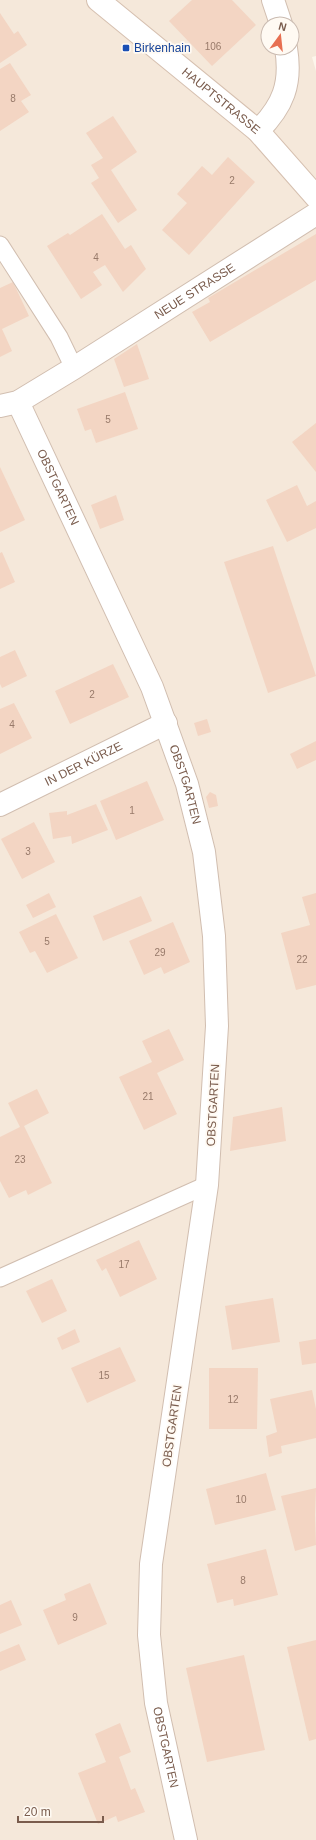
<svg xmlns="http://www.w3.org/2000/svg" width="316" height="1840" font-family="Arial,sans-serif">
	<style>
		.residential { fill: #f5e8da; fill-rule: evenodd }
		.building { fill: #f3d5c3 }
		.lines { fill: none; stroke-linecap: round; stroke-linejoin: round }
		.lane-casing { stroke: #d1beb0; stroke-width: 19 }
		.street-casing { stroke: #d1beb0; stroke-width: 24 }
		.secondary-casing { stroke: #d6c0b0; stroke-width: 24 }
		.lane { stroke: #fff; stroke-width: 17 }
		.street { stroke: #fff; stroke-width: 22 }
		.secondary { stroke: #fff; stroke-width: 22 }
		.transit-dot { fill: #1a4fb4; stroke: #fffaf3; stroke-width: 1.5 }
		.labels { text-anchor: middle; dominant-baseline: central; stroke-width: 3.5; stroke-linejoin: round; paint-order: stroke }
		.number-label { font-size: 10px; fill: #987a6a }
		.transit-label { font-size: 12px; fill: #164399; stroke: #fffaf3; text-anchor: start }
		.street-label { font-size: 12px; fill: #7a5c4d; stroke: #fffaf3 }
	</style>
	<rect width="100%" height="100%" fill="#fdf6ec"/>
	<path class="residential" d="M0,0H316V56L312,57L316,71V1840H0ZM268,24H292V48H268Z"/>
	<g class="building">
		<path d="M192,0H232L256,25L212,66L169,21Z"/>
		<path d="M0,13L14,34L18,31L27,45L0,63Z"/>
		<path d="M10,63L31,95L21,101L29,112L0,131V69Z"/>
		<path d="M113,116L137,152L111,170L137,210L118,223L91,183L99,178L91,165L103,158L86,133Z"/>
		<path d="M228,157L255,182L189,255L162,230L187,203L177,194L202,166L212,175Z"/>
		<path d="M102,214L125,249L131,245L146,269L123,292L105,265L93,272L102,285L81,299L47,246L68,233L70,235Z"/>
		<path d="M316,234V280L210,342L192,312L210,302L208,298Z"/>
		<path d="M13,282L29,316L2,329L12,351L0,357V288Z"/>
		<path d="M137,344L149,379L124,387L114,359Z"/>
		<path d="M125,392L138,429L96,443L91,429L85,431L77,409Z"/>
		<path d="M316,423V472L292,442Z"/>
		<path d="M0,467L25,520L0,532Z"/>
		<path d="M297,485L307,506L316,501V528L287,542L266,500Z"/>
		<path d="M116,495L124,520L100,529L91,505Z"/>
		<path d="M273,546L316,676L268,693L224,562Z"/>
		<path d="M2,552L15,582L0,589V553Z"/>
		<path d="M15,650L27,676L2,688L0,684V657Z"/>
		<path d="M113,664L129,697L70,724L55,691Z"/>
		<path d="M14,703L32,738L0,754V709Z"/>
		<path d="M207,719L211,732L198,736L194,723Z"/>
		<path d="M316,741V760L297,769L290,754Z"/>
		<path d="M147,781L164,820L116,840L100,801Z"/>
		<path d="M210,792L216,795L218,806L209,808L206,797Z"/>
		<path d="M96,804L108,830L72,844L71,836L53,839L49,813L67,811V815Z"/>
		<path d="M34,822L55,862L22,879L1,839Z"/>
		<path d="M49,893L56,907L33,918L26,905Z"/>
		<path d="M316,893V985L296,990L281,933L310,925L302,897Z"/>
		<path d="M141,896L152,921L103,941L93,916Z"/>
		<path d="M56,914L78,958L47,973L35,951L30,953L19,932Z"/>
		<path d="M173,922L190,962L164,974L161,967L144,975L129,941Z"/>
		<path d="M169,1029L184,1060L157,1073L177,1114L144,1130L119,1077L152,1062L142,1041Z"/>
		<path d="M37,1089L49,1113L24,1126L52,1183L28,1195L26,1190L9,1198L0,1181V1137L20,1127L8,1103Z"/>
		<path d="M282,1107L286,1141L230,1151L233,1117Z"/>
		<path d="M139,1240L157,1279L120,1297L106,1268L102,1271L96,1260Z"/>
		<path d="M52,1279L67,1311L42,1323L26,1291Z"/>
		<path d="M273,1298L280,1342L232,1350L225,1306Z"/>
		<path d="M75,1329L80,1342L62,1350L57,1338Z"/>
		<path d="M316,1339V1363L302,1365L299,1342Z"/>
		<path d="M120,1347L136,1381L87,1403L71,1368Z"/>
		<path d="M209,1368H258L257,1429H209Z"/>
		<path d="M312,1390L316,1409V1438L281,1446L282,1453L269,1457L266,1436L277,1432L270,1399Z"/>
		<path d="M266,1473L276,1510L215,1525L206,1489Z"/>
		<path d="M316,1488L315,1515L316,1545L295,1551L281,1496Z"/>
		<path d="M266,1549L278,1595L234,1606L233,1599L217,1603L207,1564Z"/>
		<path d="M90,1583L107,1624L58,1645L43,1610L66,1600L64,1594Z"/>
		<path d="M11,1600L22,1625L0,1634V1605Z"/>
		<path d="M316,1640V1739L309,1741L287,1647Z"/>
		<path d="M19,1644L26,1660L0,1671V1652Z"/>
		<path d="M244,1655L265,1750L207,1762L186,1668Z"/>
		<path d="M120,1723L131,1752L119,1757L131,1790L135,1788L145,1812L118,1822L116,1816L98,1824L78,1773L106,1762L95,1734Z"/>
	</g>
	<g class="lines">
		<g class="lane-casing">
			<g id="lane">
				<path d="M0,245L59,337L74,368"/>
				<path d="M0,1278L207,1185"/>
			</g>
		</g>
		<g class="street-casing">
			<g id="street">
				<path d="M273,0L281,24"/>
				<path d="M258,131C283,106 292,84 286,48"/>
				<path id="s1" d="M18,402L152,687L187,784L204,852L214,936L217,1026L207,1185L151,1564L149,1635L156,1703L186,1840"/>
				<path id="s2" d="M0,406L18,402L74,368L316,214"/>
				<path id="s3" d="M0,805L166,723"/>
			</g>
		</g>
		<g class="secondary-casing">
			<g id="secondary">
				<path id="s4" d="M98,0L258,131L316,197"/>
			</g>
		</g>
		<use href="#lane" class="lane"/>
		<use href="#street" class="street"/>
		<use href="#secondary" class="secondary"/>
	</g>
	<rect class="transit-dot" x="122" y="44" width="8" height="8" rx="2"/>
	<g class="labels">
		<g class="number-label">
			<text x="213" y="46">106</text>
			<text x="13" y="98">8</text>
			<text x="232" y="180">2</text>
			<text x="96" y="257">4</text>
			<text x="108" y="419">5</text>
			<text x="92" y="694">2</text>
			<text x="12" y="724">4</text>
			<text x="132" y="810">1</text>
			<text x="28" y="851">3</text>
			<text x="47" y="941">5</text>
			<text x="160" y="952">29</text>
			<text x="302" y="959">22</text>
			<text x="148" y="1096">21</text>
			<text x="20" y="1159">23</text>
			<text x="124" y="1264">17</text>
			<text x="104" y="1375">15</text>
			<text x="233" y="1399">12</text>
			<text x="241" y="1499">10</text>
			<text x="243" y="1580">8</text>
			<text x="75" y="1617">9</text>
		</g>
		<g class="transit-label">
			<text x="134" y="48">Birkenhain</text>
		</g>
		<g class="street-label">
			<text stroke="none"><textPath href="#s4" startOffset="159">HAUPTSTRASSE</textPath></text>
			<text stroke="none"><textPath href="#s2" startOffset="227">NEUE STRASSE</textPath></text>
			<text stroke="none"><textPath href="#s1" startOffset="94">OBSTGARTEN</textPath></text>
			<text stroke="none"><textPath href="#s3" startOffset="93">IN DER KÜRZE</textPath></text>
			<text stroke="none"><textPath href="#s1" startOffset="418">OBSTGARTEN</textPath></text>
			<text transform="translate(213 1105) rotate(-87)">OBSTGARTEN</text>
			<text transform="translate(172 1426) rotate(-82)">OBSTGARTEN</text>
			<text stroke="none"><textPath href="#s1" startOffset="1390">OBSTGARTEN</textPath></text>
		</g>
	</g>
	<g transform="translate(280 36) rotate(15)"><circle r="19" fill="#fffaf3" stroke="#cabbb1"/>
	<path d="M0-3L7 15L0 10L-7 15Z" fill="#e76f51"/>
	<text y="-6" font-size="11" font-weight="bold" text-anchor="middle" fill="#7a5c4d">N</text>
	</g>
	<path d="M18 1816v6h85v-6" fill="none" stroke="#7a5c4d" stroke-width="2"/>
	<text x="24" y="1816" font-size="12" fill="#7a5c4d" stroke="#fffaf3" stroke-width="3" paint-order="stroke">20 m</text>
</svg>
